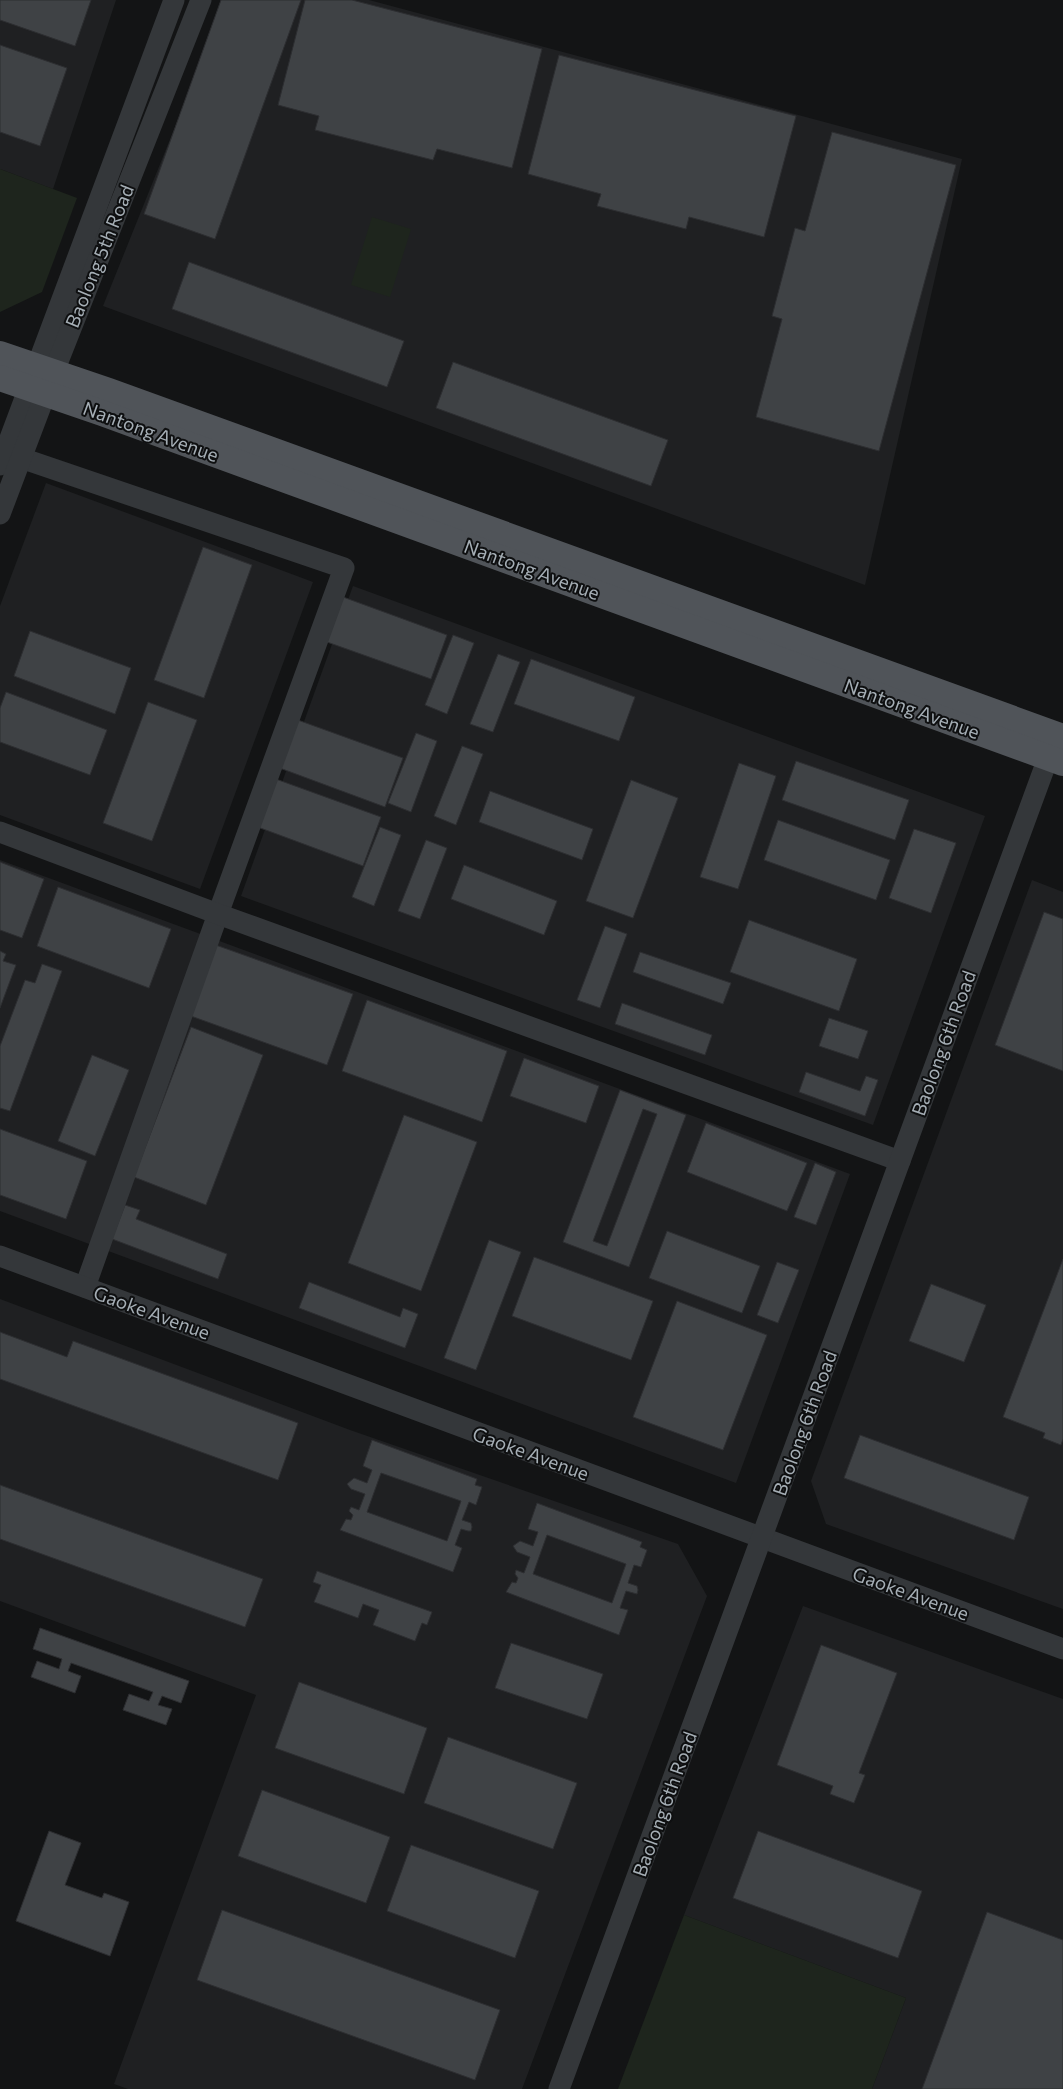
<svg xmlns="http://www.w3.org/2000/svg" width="1063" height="2089" font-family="Commissioner,sans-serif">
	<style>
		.built { fill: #1f2022 }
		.green { fill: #1e251d }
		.building { fill: #3f4245; stroke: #2d2e31; fill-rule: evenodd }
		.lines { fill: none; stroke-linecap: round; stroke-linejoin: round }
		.minor { stroke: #34373a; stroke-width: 21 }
		.major { stroke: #505459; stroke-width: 26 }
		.labels { text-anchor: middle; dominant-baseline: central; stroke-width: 4; stroke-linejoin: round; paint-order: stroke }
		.street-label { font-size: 19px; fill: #a5aeb5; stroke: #0e0f10 }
	</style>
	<rect width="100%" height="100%" fill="#131415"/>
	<g class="built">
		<path d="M0,0H116L53,189L0,169Z"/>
		<path d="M226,0H369L962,159L865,585L103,306Z"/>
		<path d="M46,483L313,582L200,889L0,815V606Z"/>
		<path d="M353,586L985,816L873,1125L241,896Z"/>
		<path d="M0,860L850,1174L736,1483L0,1211Z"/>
		<path d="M1032,880L1063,892V1609L826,1524L811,1481Z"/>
		<path d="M0,1299L350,1430L678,1544L707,1596L522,2089H128L114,2084L256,1695L0,1601Z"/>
		<path d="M803,1606L1063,1699V2089H872L906,1998L684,1915Z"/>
	</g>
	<g class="green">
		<path d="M0,169L77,198L42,292L0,312Z"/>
		<path d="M372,217L411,229L390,297L351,285Z"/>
		<path d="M684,1915L906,1998L872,2089H618Z"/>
	</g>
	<g class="building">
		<path d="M0,0H91L75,46L0,20Z"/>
		<path d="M221,0H301L215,239L144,214Z"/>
		<path d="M305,0H352L542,49L512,168L437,149L433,160L315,130L319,116L278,105Z"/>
		<path d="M0,45L67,68L40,146L0,132Z"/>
		<path d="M559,55L796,116L764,237L689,217L686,229L597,206L601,194L528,174Z"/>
		<path d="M832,132L956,165L879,451L756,417L782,319L772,316L795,228L805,231Z"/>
		<path d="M189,262L404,341L387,387L172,309Z"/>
		<path d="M453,362L668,440L651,486L436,408Z"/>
		<path d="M203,547L252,565L204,698L154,680Z"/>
		<path d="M343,597L447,635L431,679L327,642Z"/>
		<path d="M30,631L131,668L115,714L14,676Z"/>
		<path d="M453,635L474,643L447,714L425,705Z"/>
		<path d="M498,654L520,662L493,732L470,724Z"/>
		<path d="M531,659L635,697L619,741L514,704Z"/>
		<path d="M6,692L107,730L90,775L0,742V708Z"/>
		<path d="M148,702L197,720L152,841L103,823Z"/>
		<path d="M295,719L403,758L385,807L277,767Z"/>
		<path d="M416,733L437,741L411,812L388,803Z"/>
		<path d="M462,746L483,754L456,825L434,816Z"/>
		<path d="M796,761L909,800L895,840L782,800Z"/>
		<path d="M739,763L776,776L738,889L700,877Z"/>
		<path d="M273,778L381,817L363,866L255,826Z"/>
		<path d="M631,780L678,798L633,918L586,901Z"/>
		<path d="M490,791L593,829L582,860L479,822Z"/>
		<path d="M778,820L890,860L876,900L764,860Z"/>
		<path d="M380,827L401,835L374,906L352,897Z"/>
		<path d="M914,829L956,843L931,913L889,898Z"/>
		<path d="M426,840L447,848L420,919L398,911Z"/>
		<path d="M0,862L44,879L22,938L0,930Z"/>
		<path d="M464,865L557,901L544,935L451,899Z"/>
		<path d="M58,887L171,929L149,988L37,946Z"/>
		<path d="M1044,912L1063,919V1071L995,1045Z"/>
		<path d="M749,920L857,959L839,1011L730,972Z"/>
		<path d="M605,926L627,934L600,1008L577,1000Z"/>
		<path d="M213,944L353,994L327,1065L188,1015Z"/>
		<path d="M0,951L6,954L3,961L16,965L0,1008Z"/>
		<path d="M640,952L731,983L723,1004L633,972Z"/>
		<path d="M42,964L62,971L10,1111L0,1108V1046L25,980L35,983Z"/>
		<path d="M367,1000L507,1051L482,1122L342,1071Z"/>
		<path d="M622,1003L712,1035L705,1055L615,1024Z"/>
		<path d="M829,1018L868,1031L858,1059L819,1046Z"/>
		<path d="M191,1027L263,1055L206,1205L134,1177Z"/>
		<path d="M92,1055L129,1070L95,1156L58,1141Z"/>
		<path d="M524,1058L599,1086L586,1123L510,1096Z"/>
		<path d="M806,1072L860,1091L866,1076L878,1080L865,1116L799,1092Z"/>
		<path d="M620,1090L686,1115L629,1267L563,1242ZM643,1109L657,1114L607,1246L593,1241Z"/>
		<path d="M404,1115L477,1142L421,1291L348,1263Z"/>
		<path d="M706,1123L807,1163L787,1211L687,1172Z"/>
		<path d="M0,1129L87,1161L66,1219L0,1195Z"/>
		<path d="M815,1163L836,1172L816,1225L794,1217Z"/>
		<path d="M125,1205L140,1210L136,1219L227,1254L218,1279L112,1239Z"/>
		<path d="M667,1231L760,1266L742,1313L649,1278Z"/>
		<path d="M489,1240L521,1252L476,1370L444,1358Z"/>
		<path d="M534,1257L653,1301L631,1360L512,1316Z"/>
		<path d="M1063,1259V1439L1061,1445L1043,1438L1045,1433L1003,1417Z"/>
		<path d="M777,1262L799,1270L778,1323L757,1315Z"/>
		<path d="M309,1282L400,1317L403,1308L418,1314L405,1348L299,1308Z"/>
		<path d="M931,1284L986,1305L964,1362L909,1341Z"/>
		<path d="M677,1301L767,1335L723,1450L633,1417Z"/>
		<path d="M0,1332L67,1357L73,1341L298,1423L278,1480L0,1379Z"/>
		<path d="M860,1435L1029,1497L1014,1540L844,1478Z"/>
		<path d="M372,1440L477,1479L475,1485L482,1487L476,1505L469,1502L462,1520L471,1523L472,1527L471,1531H468L461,1529L455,1545L462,1548L453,1572L340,1530L346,1519L351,1520L353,1515L349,1511L351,1507L359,1510L365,1494L351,1489L347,1484L354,1478L367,1483L372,1470L363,1466ZM381,1473L461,1501L447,1541L367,1512Z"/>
		<path d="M0,1485L263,1579L245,1627L0,1539Z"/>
		<path d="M537,1503L642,1542L640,1547L647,1550L641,1567L634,1565L628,1583L637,1586L638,1590L637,1594L626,1591L620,1608L628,1610L619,1635L506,1592L512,1582L516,1583L518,1578L515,1574L516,1570L524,1573L530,1557L517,1552L513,1546L520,1541L533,1546L538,1532L528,1529ZM547,1535L626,1564L612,1603L533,1574Z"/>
		<path d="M317,1571L432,1612L427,1625L422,1623L415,1641L373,1625L379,1610L363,1604L358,1618L314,1602L321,1585L313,1582Z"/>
		<path d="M40,1628L189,1681L181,1703L162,1696L158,1705L172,1709L166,1725L123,1710L129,1694L149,1701L153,1692L71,1663L68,1671L81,1676L75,1693L31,1677L37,1661L59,1669L62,1659L33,1649Z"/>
		<path d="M511,1643L603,1674L587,1719L495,1688Z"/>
		<path d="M821,1645L897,1673L859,1773L865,1775L854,1803L830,1794L833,1786L777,1765Z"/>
		<path d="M299,1682L427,1728L404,1794L275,1748Z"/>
		<path d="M448,1737L577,1783L553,1849L424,1803Z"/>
		<path d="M262,1790L390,1837L366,1903L238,1856Z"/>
		<path d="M49,1831L81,1843L65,1885L102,1898L104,1893L129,1902L110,1956L16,1921Z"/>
		<path d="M758,1831L922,1891L898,1958L733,1898Z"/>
		<path d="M411,1845L539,1891L515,1958L387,1911Z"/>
		<path d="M222,1910L500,2010L475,2080L197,1980Z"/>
		<path d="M987,1912L1063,1940V2089H922Z"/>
	</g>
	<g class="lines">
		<g class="minor">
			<path d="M21,458L344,568L218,914L85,1287"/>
			<path d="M0,465L174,0"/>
			<path d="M0,514L53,374L201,0"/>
			<path d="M0,832L218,914L900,1161"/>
			<path d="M0,1256L1063,1649"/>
			<path d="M559,2089L1048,758"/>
		</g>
		<g class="major">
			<path d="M0,354L109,391L1063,737"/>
			<path d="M0,378L102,413L1063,763"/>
		</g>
	</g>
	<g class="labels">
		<g class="street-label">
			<text transform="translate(99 256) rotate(-68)">Baolong 5th Road</text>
			<text transform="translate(151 431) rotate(20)">Nantong Avenue</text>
			<text transform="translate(532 569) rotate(20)">Nantong Avenue</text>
			<text transform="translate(912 708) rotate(20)">Nantong Avenue</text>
			<text transform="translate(943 1043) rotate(-70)">Baolong 6th Road</text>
			<text transform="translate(152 1312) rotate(20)">Gaoke Avenue</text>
			<text transform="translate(804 1423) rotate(-70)">Baolong 6th Road</text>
			<text transform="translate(531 1453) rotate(20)">Gaoke Avenue</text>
			<text transform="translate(911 1593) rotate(20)">Gaoke Avenue</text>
			<text transform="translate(664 1804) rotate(-70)">Baolong 6th Road</text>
		</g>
	</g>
</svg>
